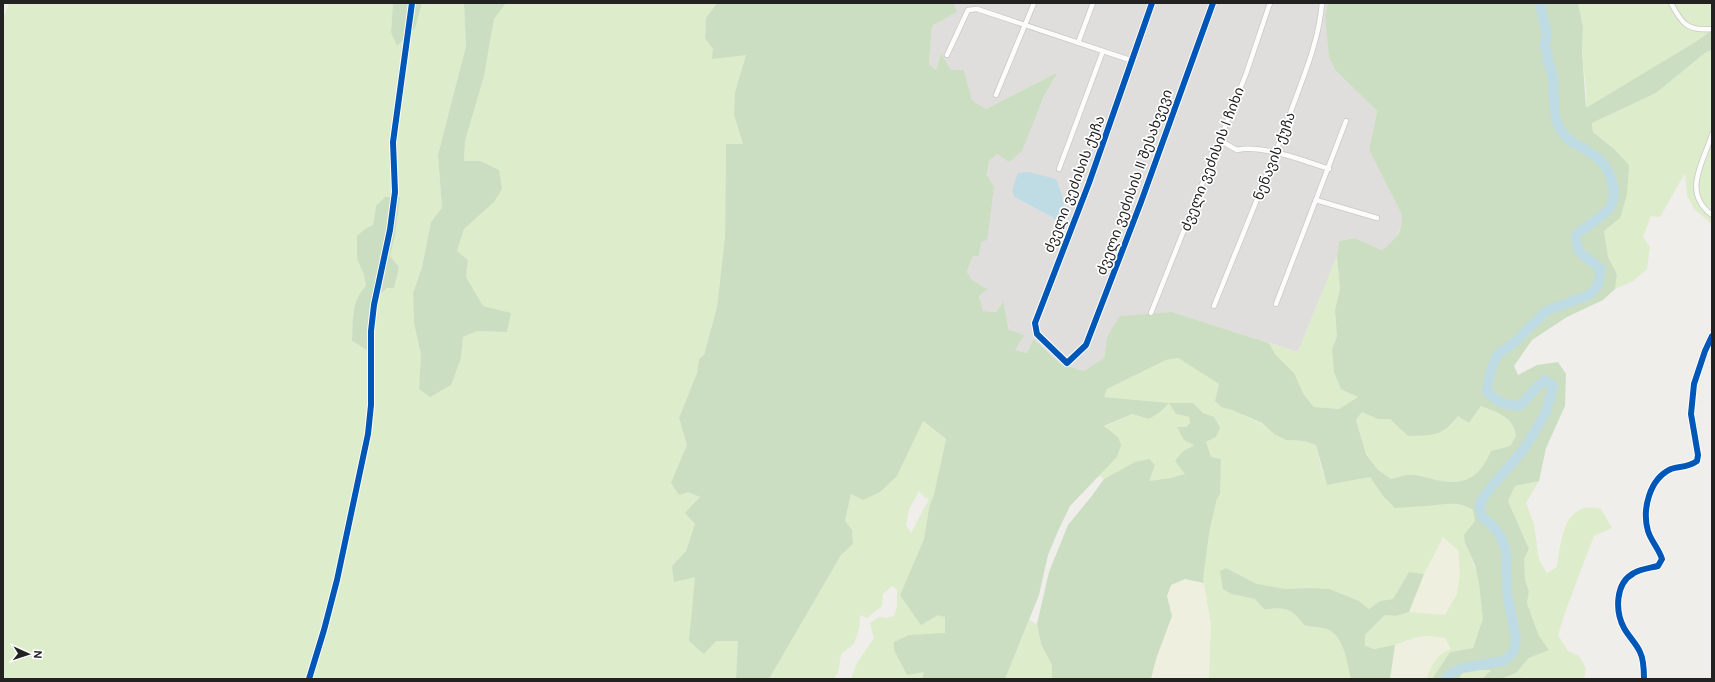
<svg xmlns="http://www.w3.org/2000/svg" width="1715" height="682" font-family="'DM Sans','Noto Sans Georgian',sans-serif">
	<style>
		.residential { fill: #dfdedc; fill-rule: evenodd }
		.farmland { fill: #efefdf }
		.grass { fill: #ddeccb; fill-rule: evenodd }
		.forest { fill: #cbdec1; fill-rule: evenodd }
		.water { fill: #bfdbe3 }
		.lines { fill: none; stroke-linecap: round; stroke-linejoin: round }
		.river { stroke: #bfdbe3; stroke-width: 10 }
		.street-casing { stroke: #c9c8c7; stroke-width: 6 }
		.street { stroke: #fdfcfc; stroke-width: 4.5 }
		.cycleway-casing { stroke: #fff; stroke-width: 8 }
		.cycleway { stroke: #0057b8; stroke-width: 6 }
		.labels { text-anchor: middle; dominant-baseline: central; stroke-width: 3.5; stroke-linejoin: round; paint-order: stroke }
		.street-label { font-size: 14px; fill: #222; stroke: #fff }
	</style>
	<rect width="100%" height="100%" fill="#f0eeeb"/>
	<path class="residential" d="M954,3H1328L1325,15L1336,71L1377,111L1369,150L1401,213L1402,224L1395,240L1382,250L1355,238L1339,241L1337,256L1298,352L1172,312L1107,337L1104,358L1084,371L1061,364L1033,339L1027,353L1015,350L1002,302L996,312L983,311L979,296L988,289L972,280L967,272L973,256L979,255L989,161L997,154L1043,98L1058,72L986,109L972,100L964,70H951L941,53L936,70L929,64L932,26L957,12ZM1056,179L1065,206L1064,230L1052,217L1014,197L1012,190L1016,182Z"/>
	<g class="farmland">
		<path d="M1443,537L1458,550L1460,573L1457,594L1445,616L1409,612L1424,574Z"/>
		<path d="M1185,579L1204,583L1211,625L1209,679H1151L1156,659L1172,616L1167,596L1171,584Z"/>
		<path d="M1426,636L1445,638L1451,649L1433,664L1426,679H1390L1395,645Z"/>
	</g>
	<g class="grass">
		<path d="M9,3H393L391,32L415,28L422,3H464L466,46L438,155L442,208L431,222L422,267L413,293L414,323L421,355L419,389L461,358L463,337L477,331L507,332L510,313L483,306L466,277L468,260L457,251L464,229L494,202L481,161L464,162L465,141L484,76L494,19L506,3H717L706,18L705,37L713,49L746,55L735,92L734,115L743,144H726L725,237L717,307L704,355L699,359L697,373L679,418L687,445L672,483L688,492L700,497L695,524L686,551L672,566L695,577L716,641H738L736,679H3V19ZM400,197L395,234L390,256L399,267L394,288H387L377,297L370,352L352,341L353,313L366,286L364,275L357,259L365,229L373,225L376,206Z"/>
		<path d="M1578,3H1712V30L1697,41L1586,109V90L1582,52L1583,27Z"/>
		<path d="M1712,50V224L1694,209L1687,195L1685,173L1660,217L1651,216L1643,237L1650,247L1647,269L1633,281L1615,289L1617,274L1608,257L1604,230L1614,149L1593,132L1592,123L1656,93L1706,52Z"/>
		<path d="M1337,256L1340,289L1335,310L1337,337L1332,349L1358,397L1339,409L1314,407L1304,395L1294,373L1275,354L1269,343L1298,352Z"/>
		<path d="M1178,358L1219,384L1215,401L1221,407L1232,410L1262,424L1274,434L1286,440L1304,441L1316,445L1321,467L1327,485L1370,477L1383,496L1415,507L1446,503L1465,506L1474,511L1475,521L1465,544C1476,566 1485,594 1483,619C1483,628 1476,639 1473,648L1450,652L1432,679H1426C1433,664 1435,656 1451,649L1445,638C1439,637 1432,636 1426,636C1404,637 1388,655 1365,646V635L1385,615L1396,616L1409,612L1445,615L1457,594L1460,573L1458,550L1443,537L1424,574L1409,572L1393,599L1380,601L1369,609L1359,601L1309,588L1286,589L1257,584L1226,568L1223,589L1231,594L1255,599L1264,609C1285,608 1291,607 1304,625C1311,627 1323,627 1329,630C1345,639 1347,664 1351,679H1209L1211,625L1203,578L1210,528L1217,499L1220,494L1221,459L1211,457L1206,442L1216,437L1220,428L1214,418L1203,413L1193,403L1176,414L1189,417L1190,424L1186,427H1177L1194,445L1182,452L1186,474L1171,478L1149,481L1135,462L1104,479L1099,476L1117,457L1118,437L1104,427L1132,414L1149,419L1169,403L1104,397L1107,389L1166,360Z"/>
		<path d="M1481,406C1498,413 1513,416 1516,436L1510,446L1491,451C1479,478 1465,486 1437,480C1427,478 1416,474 1406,475C1401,476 1396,478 1391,479L1378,470L1366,453L1356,420L1362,412L1378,419H1390L1408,436L1451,426L1458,416L1469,423Z"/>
		<path d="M922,421L946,439L934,494L929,508L924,539L900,595L945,617V634L909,635L924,672L922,679H851L857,663L874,638L870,623L879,617L887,618L894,616L897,606V589L892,586L883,594L882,606L867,618L860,615L859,629L854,644L841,654L838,673L834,679H769L841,555L853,544L852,530L845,522L851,494L897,476ZM919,491L924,497L929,499L911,533L906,525L909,509Z"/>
		<path d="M1539,481L1526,503L1534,524L1539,560L1547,573L1557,567C1560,549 1562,512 1585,508C1589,507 1596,508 1601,509L1612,528L1594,536L1567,607L1558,635L1568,651L1579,656L1586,668L1584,679H1529L1528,677L1522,679H1501L1516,673L1529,658L1549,650L1539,636L1527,603L1529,591L1525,580L1524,559L1529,549L1508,501L1515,486Z"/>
		<path d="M1029,620L1037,624L1041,644L1052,665V679H1005Z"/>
		<path d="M1473,670H1491L1482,679H1459L1463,672Z"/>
	</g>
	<g class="forest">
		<path d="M393,3H422L415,28L397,46L391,32Z"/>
		<path d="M464,3H506L494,19L484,76L465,141L464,161H480L499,170L502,189L494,202L464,229L457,251L468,260L466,277L483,306L511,313L507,332L477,331L463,337L461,358L451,385L430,397L419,389L421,355L414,323L413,293L422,267L431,222L442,208L438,155L466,46Z"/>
		<path d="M717,3H954L957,12L932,26L929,64L936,70L941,53L951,70H964L972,100L986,109L1058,72L1043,98L1022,151L1009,162L997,154L989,161L987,175L994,187L987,240L981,242L979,256H973L967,272L972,280L988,289L979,296L983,311L996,312L1003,301L1009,330L1024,335L1015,350L1027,353L1033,339L1061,364L1084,371L1104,358L1107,337L1120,316L1172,312L1269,343L1275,354L1294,373L1304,395L1314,407L1339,409L1358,397L1341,389L1334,372L1332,349L1337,337L1335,310L1340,289L1337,256L1339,241L1355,238L1382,250C1396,239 1404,232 1401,213L1369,150L1377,111L1336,71L1329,57L1325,15L1328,3H1578L1583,27L1582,52L1586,108L1697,41L1712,30V50L1706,52L1656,93L1592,123L1593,132L1614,149L1629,165L1627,194L1620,218L1604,231L1608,257L1617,274L1615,289L1603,300L1567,317L1532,340L1514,366L1518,375L1537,365L1558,362L1566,374L1565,406L1546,448L1539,481L1515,486L1508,501L1529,549L1524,559L1525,580L1529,591L1527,603L1539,636L1549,650L1529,658L1516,673L1501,679H1482L1491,670H1473L1463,672L1459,679H1432L1450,652L1473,648L1483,619L1479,583L1475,565L1465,543L1464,535L1475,521L1473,510C1457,501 1445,504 1427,506C1417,507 1406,507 1395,508L1383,496L1370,477L1327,485L1316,445L1304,441L1286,440L1274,434L1262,423L1232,410L1221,407L1215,401L1219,384L1178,358L1166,360L1107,389L1104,397L1169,403H1193L1203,413L1214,417L1220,428L1216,437L1206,442L1211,457L1221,459L1220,494L1217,499L1210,528L1203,578L1204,583L1185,579L1171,585L1167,596L1172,616L1156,659L1151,679H1052V665L1041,644L1037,624L1049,572L1068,525L1091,497L1104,479L1135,462L1149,459L1155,465L1149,481L1171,478L1185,474L1175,461L1182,452L1194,445L1184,440L1177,427H1186L1190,423L1189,417L1176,414L1169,403L1160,412L1149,419L1132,414L1104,426L1118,437L1121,445L1117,457L1070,506L1058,531L1048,555L1039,595L1005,679H922L924,672L907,675L894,650V642L909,635L945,633V617L938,615L921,625L900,595L924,539L929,508L934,494L946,439L923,421L897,476L880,492L863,500L851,494L845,521L852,530L853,544L841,555L769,679H736L738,641H716L704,654L689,641L695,577L674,582L672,566L686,551L695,524L685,513L700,497L688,492L679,495L671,483L687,445L679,418L697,373L699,359L704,355L717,307L725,237L726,144H743L734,115L735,92L746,55L712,59L713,49L705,38L706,18ZM1481,406C1498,413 1513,416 1516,436L1510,446L1491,451C1479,478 1465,486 1437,480C1427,478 1417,474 1406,475C1401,476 1396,478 1391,479L1378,470L1366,454L1356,420L1362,412L1378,419H1390L1408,436C1432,435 1443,437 1458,416L1469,423Z"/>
		<path d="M385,197H400L395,235L390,256L399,267L394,288H387L377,297L370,352L352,341C353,321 351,301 366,286L364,275L357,259V236L365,229L373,225L376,206Z"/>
		<path d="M1226,568L1257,584L1286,589L1309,588L1329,589L1359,601L1369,609L1380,601L1393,599L1409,572L1424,574L1409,612L1396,616L1385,615L1365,635V646L1374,649L1395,645L1390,679H1351C1347,664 1345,639 1329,630C1323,627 1311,627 1304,625C1291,607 1285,608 1264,609L1255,599L1231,594L1223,589L1220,571Z"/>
	</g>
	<path class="water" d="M1029,172L1056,179C1063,196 1068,212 1064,230L1052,217L1014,197L1012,190L1018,173Z"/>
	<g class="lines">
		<path class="river" d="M1446,679L1450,674L1462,668L1503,661L1513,653L1516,639L1507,593L1506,551L1500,535L1491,524L1483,518L1480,509V503L1488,491L1524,449L1535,431L1546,412L1553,386L1545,380L1537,387L1520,406C1505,405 1498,403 1487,391L1490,373L1497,355L1516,341L1546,311L1589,295L1598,285L1601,269C1587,256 1576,257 1576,235C1585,227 1606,215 1611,206C1614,200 1614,193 1613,186C1605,144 1567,153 1557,122C1551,106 1557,71 1547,61L1548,54L1544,47L1547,36L1540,3"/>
		<g class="street-casing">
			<g id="street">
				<path d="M1152,3L1089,183L1035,323L1037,334L1067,363L1086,345L1141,202L1213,3"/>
				<path d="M1671,3C1682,24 1687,31 1712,29"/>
				<path d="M1078,43L1093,3"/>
				<path d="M947,55L968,10L977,9L1133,61"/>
				<path d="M996,95L1034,3"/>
				<path d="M1712,134C1704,162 1681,192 1712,215"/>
				<path d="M1219,140L1237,150C1261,144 1305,161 1329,169"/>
				<path d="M1059,169L1103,51"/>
				<path d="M1316,200L1377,218"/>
				<path d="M1276,304L1346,121"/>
				<path d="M1214,306C1240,241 1267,177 1291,111C1304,75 1319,41 1322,3"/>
				<path d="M1151,313L1246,74L1270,3"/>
				<path d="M309,679L324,630L337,580L368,434L371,405V331L374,305L390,230L395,192L393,142L412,3"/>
				<path d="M1644,679C1644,670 1644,660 1640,652C1636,643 1629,637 1624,628C1615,611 1615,583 1634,573C1641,569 1650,568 1658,566L1662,559C1659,549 1651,541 1648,531C1642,510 1649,479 1671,469C1680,466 1687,468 1697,461L1698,455L1691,414L1694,384L1705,351L1712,336"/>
			</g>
		</g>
		<use href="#street" class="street"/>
		<g class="cycleway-casing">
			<g id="cycleway">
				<path d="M1152,3L1089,183L1035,323L1037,334L1067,363L1086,345L1141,202L1213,3"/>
				<path d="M309,679L324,630L337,580L368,434L371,405V331L374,305L390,230L395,192L393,142L412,3"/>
				<path d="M1644,679C1644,670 1644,660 1640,652C1636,643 1629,637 1624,628C1615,611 1615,583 1634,573C1641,569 1650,568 1658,566L1662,559C1659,549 1651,541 1648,531C1642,510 1649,479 1671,469C1680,466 1687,468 1697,461L1698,455L1691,414L1694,384L1705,351L1712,336"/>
			</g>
		</g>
		<use href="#cycleway" class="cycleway"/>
	</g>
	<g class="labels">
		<g class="street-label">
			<text transform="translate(1274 156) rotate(-69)">ნენავის ქუჩა</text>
			<text transform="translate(1212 159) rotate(-69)">ძველი ვეძისის I ჩიხი</text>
			<text transform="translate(1134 182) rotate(-70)">ძველი ვეძისის II შესახვევი</text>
			<text transform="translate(1074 184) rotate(-69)">ძველი ვეძისის ქუჩა</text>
		</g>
	</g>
	<rect width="1715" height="682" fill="none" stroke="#222222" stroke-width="8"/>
	<g transform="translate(28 654) rotate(93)" stroke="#ffffff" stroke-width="3" paint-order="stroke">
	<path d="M0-3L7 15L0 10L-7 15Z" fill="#222222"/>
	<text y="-6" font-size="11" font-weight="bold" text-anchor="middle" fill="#222222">N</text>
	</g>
</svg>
